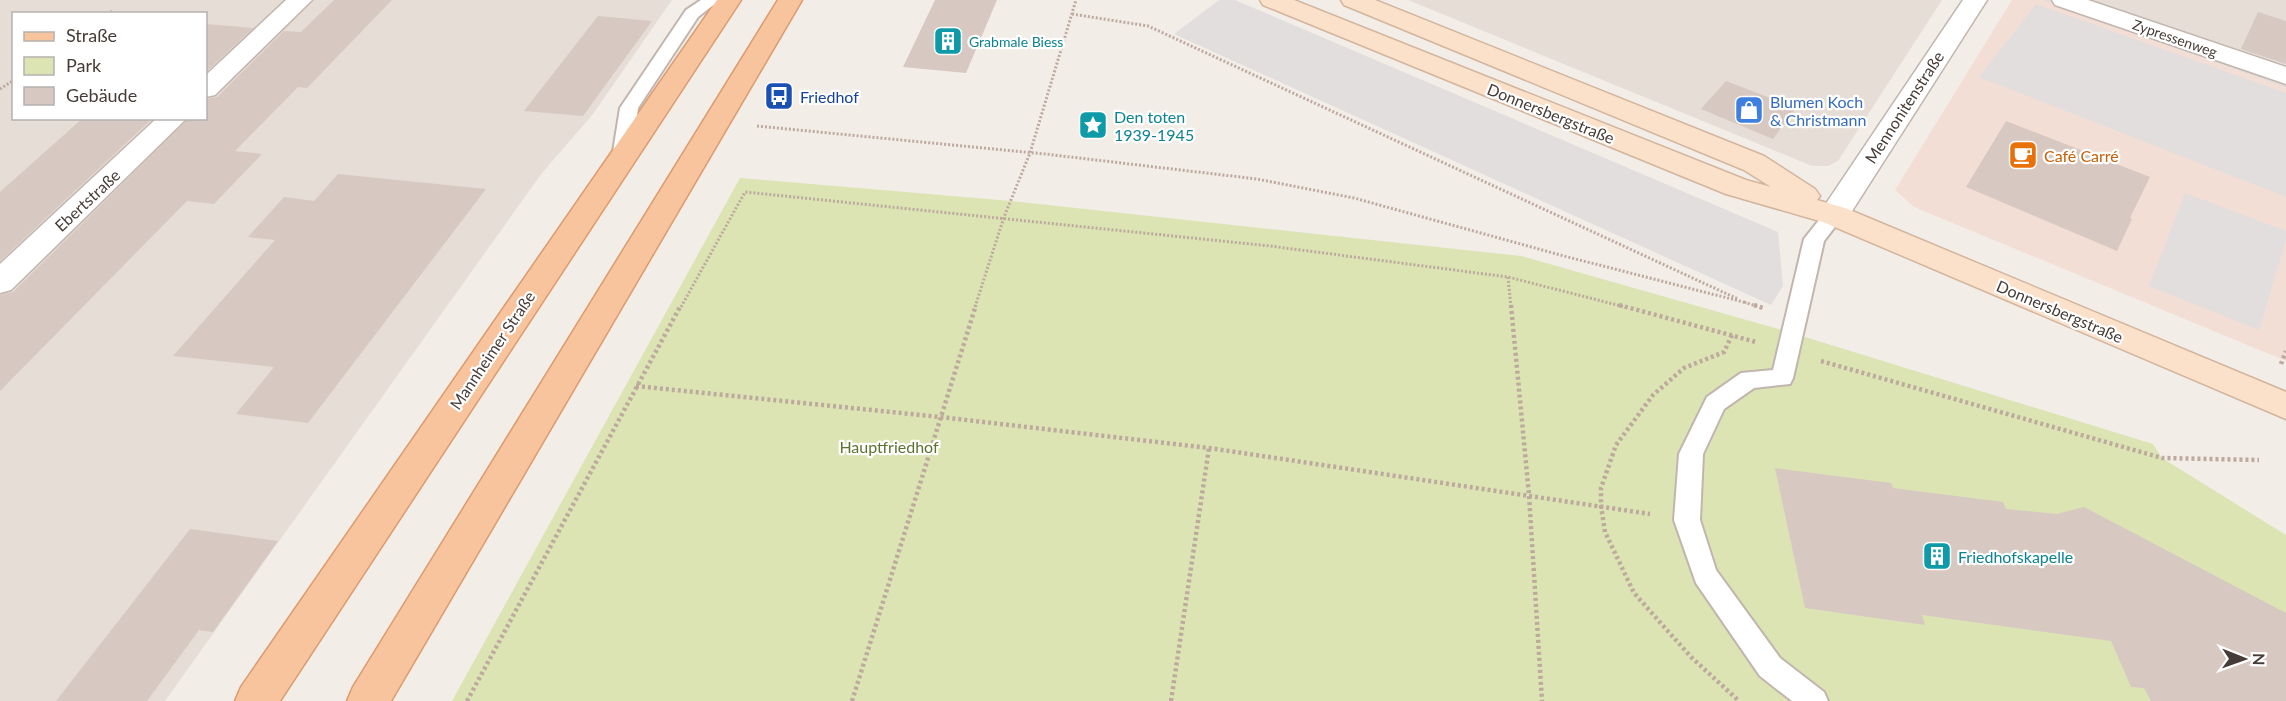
<svg xmlns="http://www.w3.org/2000/svg" width="2286" height="701" font-family="Lato,sans-serif">
	<style>
		.residential { fill: #e6ddd7; fill-rule: evenodd }
		.commercial { fill: #f3ded5 }
		.green { fill: #dce4b4 }
		.parking { fill: #e1dedd }
		.building { fill: #d7c8c1 }
		.lines { fill: none; stroke-linecap: round; stroke-linejoin: round }
		.lane-casing { stroke: #c1b5ae; stroke-width: 4 }
		.street-casing { stroke: #c1b5ae; stroke-width: 3 }
		.secondary-casing { stroke: #d2b59d; stroke-width: 3 }
		.primary-casing { stroke: #db9b6e; stroke-width: 3 }
		.path-far1 { stroke: #bea99e; stroke-width: 3; stroke-dasharray: 2 2; stroke-linecap: butt }
		.path { stroke: #bea99e; stroke-width: 4.5; stroke-dasharray: 3 3; stroke-linecap: butt }
		.lane { fill: #fff; fill-rule: evenodd }
		.street { fill: #fff; fill-rule: evenodd }
		.secondary { fill: #fbe1ca; fill-rule: evenodd }
		.primary { fill: #f7c49d; fill-rule: evenodd }
		.labels { text-anchor: middle; dominant-baseline: central; stroke-width: 4.5; stroke-linejoin: round; paint-order: stroke }
		.far-street-label { font-size: 14px; fill: #463c37; stroke: #fff }
		.far-culture-label { font-size: 14px; fill: #0d838f; stroke: #fff; text-anchor: start }
		.transit-label { font-size: 16px; fill: #164399; stroke: #fff; text-anchor: start }
		.shop-label { font-size: 16px; fill: #366cbe; stroke: #fff; text-anchor: start }
		.street-label { font-size: 16px; fill: #463c37; stroke: #fff }
		.culture-label { font-size: 16px; fill: #0d838f; stroke: #fff; text-anchor: start }
		.food-label { font-size: 16px; fill: #c56008; stroke: #fff; text-anchor: start }
		.park-label { font-size: 16px; fill: #5c732f; stroke: #fff }
	</style>
	<rect width="100%" height="100%" fill="#f3ede8"/>
	<g class="residential">
		<path d="M0,0H672L593,114L542,173L165,701H0ZM14,14H206V118H14Z"/>
		<path d="M1408,0H1942L1838,161L1828,166H1812Z"/>
		<path d="M2041,0H2286V88Z"/>
	</g>
	<path class="commercial" d="M2012,0H2041L2286,88V361L1914,207L1895,190Z"/>
	<path class="green" d="M740,178L1011,201L1521,256L1792,333L2153,444L2162,458L2286,535V701H452Z"/>
	<g class="parking">
		<path d="M1219,0H1235L1778,232L1783,286L1771,305L1174,34Z"/>
		<path d="M2036,4L2286,93V197L1979,77Z"/>
		<path d="M2185,193L2286,231V240L2259,330L2149,286Z"/>
	</g>
	<g class="building">
		<path d="M334,0H392L307,88L298,87L235,151L262,154L214,204L187,201L0,391V295L13,292L189,118H206V99L217,97L284,31L301,32Z"/>
		<path d="M935,0H997L966,73L903,67Z"/>
		<path d="M2258,12L2286,21V64L2241,49Z"/>
		<path d="M598,16L652,21L583,116L524,111Z"/>
		<path d="M206,24L253,28L206,72Z"/>
		<path d="M1726,81L1796,108L1773,139L1701,109Z"/>
		<path d="M83,118H153L0,261V192Z"/>
		<path d="M2006,121L2150,177L2130,218L2132,219L2117,251L1966,187Z"/>
		<path d="M338,174L486,189L308,423L236,414L274,367L173,356L275,240L248,237L284,197L314,201Z"/>
		<path d="M1775,468L1891,483L1893,488L2003,502L2006,509L2057,514L2084,507L2286,613V701H2151L2144,688L2131,687L2111,641L1922,615L1925,625L1805,608Z"/>
		<path d="M190,529L278,541L213,632L199,630L147,701H56Z"/>
	</g>
	<g class="lines">
		<g class="lane-casing">
			<g id="lane">
				<path d="M701,0H720L698,17L638,108L632,158L629,162L622,164L615,162L612,158L620,108L686,10Z"/>
				<path d="M1834,208L1841,210L1844,215L1824,241L1793,378L1790,384L1754,388L1724,409L1703,454L1700,520L1716,570L1780,658L1824,692L1828,701H1792L1760,676L1696,583L1674,520L1679,454L1707,397L1741,373L1773,370L1804,239L1827,210Z"/>
			</g>
		</g>
		<g class="street-casing">
			<g id="street">
				<path d="M286,0H312L215,95L206,97V75Z"/>
				<path d="M1963,0H1987L1845,222L1834,225L1823,222L1819,215L1823,208Z"/>
				<path d="M2052,0H2088L2286,67V84L2055,5Z"/>
				<path d="M157,118H187L11,290L0,293V264Z"/>
			</g>
		</g>
		<g class="secondary-casing">
			<path id="secondary" d="M1260,0H1294L1746,180L1771,187L1744,170L1344,5L1341,0H1375L1764,156L1815,189L1820,196L1817,200L1845,208L2286,392V419L1823,222L1726,194L1263,5Z"/>
		</g>
		<g class="primary-casing">
			<g id="primary">
				<path d="M717,0H741L280,701H235L241,687Z"/>
				<path d="M778,0H802L391,701H347L353,687Z"/>
			</g>
		</g>
		<g class="path-far1">
			<path d="M108,14L112,11"/>
			<path d="M1072,14L1148,26L1738,299"/>
			<path d="M0,89L14,80"/>
			<path d="M757,126L1045,154L1257,179L1354,198L1564,256L1747,303"/>
			<path d="M1508,277L1511,307"/>
			<path d="M1744,302L1759,307"/>
			<path d="M681,307L745,192L1270,246L1508,277L1625,307"/>
			<path d="M975,307L1004,217L1030,153L1076,0"/>
		</g>
		<g class="path">
			<path d="M1511,305L1529,495L1542,701"/>
			<path d="M1619,305L1756,342"/>
			<path d="M1754,305L1763,308"/>
			<path d="M1732,335L1724,352L1684,368L1653,395L1616,445L1601,488V506L1605,532L1634,593L1691,657L1739,701"/>
			<path d="M1821,361L2162,458L2259,460"/>
			<path d="M2281,364L2286,351"/>
			<path d="M636,386L940,417L1209,448L1650,514"/>
			<path d="M467,701L681,305"/>
			<path d="M852,701L976,305"/>
			<path d="M1171,701L1209,448"/>
		</g>
		<use href="#lane" class="lane"/>
		<use href="#street" class="street"/>
		<use href="#secondary" class="secondary"/>
		<use href="#primary" class="primary"/>
	</g>
	<defs>
		<g id="building-square" transform="scale(1.5)"><rect x="-9" y="-9" width="18" height="18" rx="4" fill="#0f9aa8" stroke="#fff"/><path d="M-4-6H4V6H1V3H-1V6H-4ZM-2.5-4.3h1.7v1.8h-1.7ZM.8-4.3h1.7v1.8H.8ZM-2.5-1h1.7V.8h-1.7ZM.8-1h1.7V.8H.8Z" fill="#fff"/></g>
		<g id="bus-square" transform="scale(1.5)"><rect x="-9" y="-9" width="18" height="18" rx="4" fill="#1a4fb4" stroke="#fff"/><path d="M-5-6H5V4H4V6H2V4H-2V6H-4V4H-5ZM-3.5-4V0h7V-4ZM-3.5 1.2v1.5H-2V1.2ZM2 1.2v1.5H3.5V1.2Z" fill="#fff"/></g>
		<g id="shop-square" transform="scale(1.5)"><rect x="-9" y="-9" width="18" height="18" rx="4" fill="#3f7fe0" stroke="#fff"/><path d="M-5-2.5h2.3a2.7 3.5 0 0 1 5.4 0H5L5.5 6h-11ZM-1.5-2.5h3a1.5 2.3 0 0 0-3 0Z" fill="#fff"/></g>
		<g id="sight-square" transform="scale(1.5)"><rect x="-9" y="-9" width="18" height="18" rx="4" fill="#0f9aa8" stroke="#fff"/><path d="M0-6L1.8-2.2L6-1.7L2.9 1.2L3.7 5.4L0 3.3L-3.7 5.4L-2.9 1.2L-6-1.7L-1.8-2.2Z" fill="#fff"/></g>
		<g id="cafe-square" transform="scale(1.5)"><rect x="-9" y="-9" width="18" height="18" rx="4" fill="#e8710a" stroke="#fff"/><path d="M-5.5-4.5H6V0H3Q3 3.5 0 3.5H-2.5Q-5.5 3.5-5.5 0ZM3-3.2v2h1.7v-2ZM-6 4.5H4V6H-6Z" fill="#fff"/></g>
	</defs>
	<g fill-rule="evenodd">
		<use href="#building-square" x="948" y="41"/>
		<use href="#bus-square" x="779" y="96"/>
		<use href="#shop-square" x="1749" y="110"/>
		<use href="#sight-square" x="1093" y="125"/>
		<use href="#cafe-square" x="2023" y="155"/>
		<use href="#building-square" x="1937" y="556"/>
	</g>
	<g class="labels">
		<g class="far-street-label">
			<text transform="translate(2175 38) rotate(19)">Zypressenweg</text>
		</g>
		<g class="far-culture-label">
			<text x="969" y="41">Grabmale Biess</text>
		</g>
		<g class="transit-label">
			<text x="800" y="96">Friedhof</text>
		</g>
		<g class="shop-label">
			<text x="1770" y="101">Blumen Koch<tspan x="1770" dy="18">&amp; Christmann</tspan></text>
		</g>
		<g class="street-label">
			<text transform="translate(1904 107) rotate(-57)">Mennonitenstraße</text>
			<text transform="translate(1551 113) rotate(22)">Donnersbergstraße</text>
			<text transform="translate(87 200) rotate(-43)">Ebertstraße</text>
			<text transform="translate(2060 311) rotate(23)">Donnersbergstraße</text>
			<text transform="translate(492 350) rotate(-56)">Mannheimer Straße</text>
		</g>
		<g class="culture-label">
			<text x="1114" y="116">Den toten<tspan x="1114" dy="18">1939-1945</tspan></text>
			<text x="1958" y="556">Friedhofskapelle</text>
		</g>
		<g class="food-label">
			<text x="2044" y="155">Café Carré</text>
		</g>
		<g class="park-label">
			<text x="889" y="446">Hauptfriedhof</text>
		</g>
	</g>
	<rect x="12" y="12" width="195" height="108" fill="#ffffff" stroke="#b5b1af" stroke-width="1.5"/>
	<rect x="24" y="32" width="30" height="9" fill="#f7c49d" stroke="#b5b1af" stroke-width="1.5"/>
	<text x="66" y="42" font-size="18" fill="#463c37">Straße</text>
	<rect x="24" y="57" width="30" height="18" fill="#dce4b4" stroke="#b5b1af" stroke-width="1.5"/>
	<text x="66" y="72" font-size="18" fill="#463c37">Park</text>
	<rect x="24" y="87" width="30" height="18" fill="#d7c8c1" stroke="#b5b1af" stroke-width="1.5"/>
	<text x="66" y="102" font-size="18" fill="#463c37">Gebäude</text>
	<g transform="translate(2244 659) rotate(91)" stroke="#ffffff" stroke-width="4.5" paint-order="stroke">
	<path d="M0-4.5L10 22L0 15L-10 22Z" fill="#463c37"/>
	<text y="-9" font-size="16" font-weight="bold" text-anchor="middle" fill="#463c37">N</text>
	</g>
</svg>
